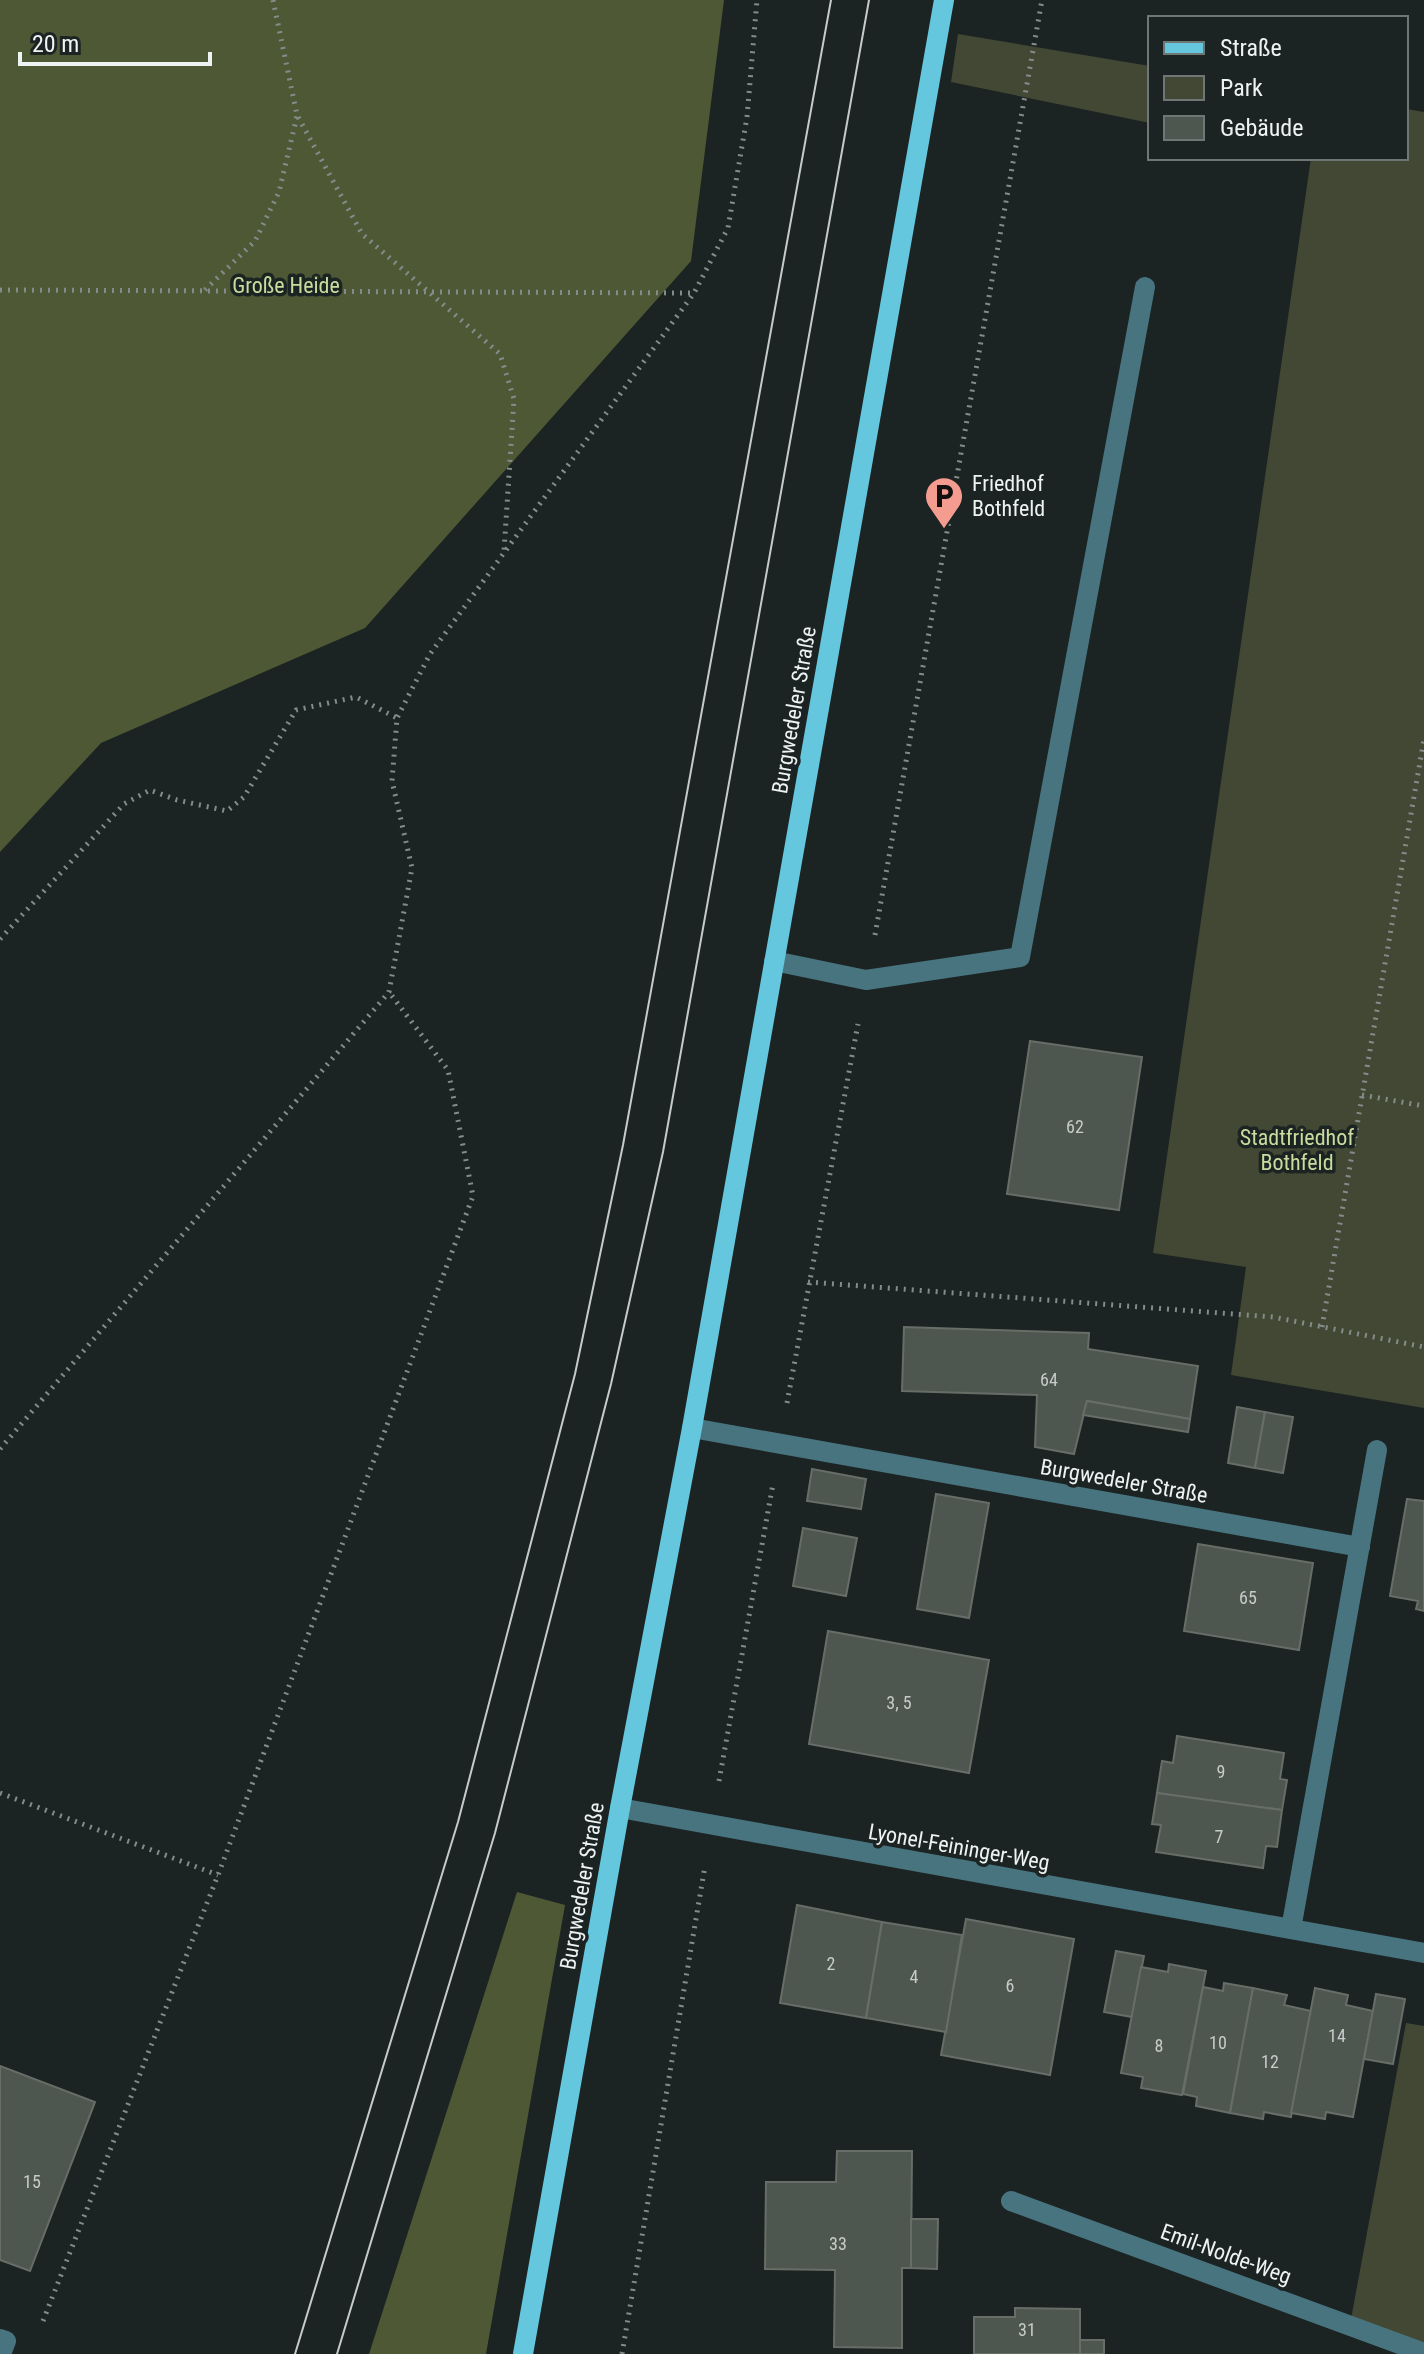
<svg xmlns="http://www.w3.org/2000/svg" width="1424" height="2354" font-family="'Roboto Condensed',sans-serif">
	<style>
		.green { fill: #424833 }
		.forest { fill: #4e5835 }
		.building { fill: #4e5650; stroke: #666e67; stroke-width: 2 }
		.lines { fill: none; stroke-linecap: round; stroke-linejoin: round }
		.path { stroke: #848c8b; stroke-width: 5; stroke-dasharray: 2 6; stroke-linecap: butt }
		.minor { stroke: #48747f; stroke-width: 20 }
		.major { stroke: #65c7de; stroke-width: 20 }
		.tram { stroke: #c5cbca; stroke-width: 2 }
		.labels { text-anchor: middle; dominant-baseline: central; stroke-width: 7; stroke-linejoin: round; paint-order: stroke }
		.number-label { font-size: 18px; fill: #c5ccca }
		.park-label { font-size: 22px; fill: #cadc9d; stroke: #1b2423 }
		.poi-label { font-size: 22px; fill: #edf3f2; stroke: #1b2423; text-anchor: start }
		.street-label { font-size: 22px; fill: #edf3f2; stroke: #1b2423 }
	</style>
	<rect width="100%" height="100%" fill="#1b2423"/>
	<g class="green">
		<path d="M958,34L1150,66V123L951,82Z"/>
		<path d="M1406,109L1424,112V1408L1231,1375L1246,1267L1153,1253L1311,158H1406Z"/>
		<path d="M1406,2023L1424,2026V2344L1351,2319Z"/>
	</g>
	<g class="forest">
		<path d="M0,0H724L691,261L365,628L101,743L0,852Z"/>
		<path d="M517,1892L565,1905L486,2354H369Z"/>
	</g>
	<g class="building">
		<path d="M1030,1041L1142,1057L1119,1210L1007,1194Z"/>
		<path d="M904,1327L1089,1333L1088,1349L1198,1366L1190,1419L1087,1401L1074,1454L1035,1447L1037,1395L902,1391Z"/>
		<path d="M1087,1401L1190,1419L1188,1432L1083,1415Z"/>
		<path d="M1237,1407L1265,1412L1255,1468L1228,1463Z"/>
		<path d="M1265,1412L1293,1417L1283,1473L1255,1468Z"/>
		<path d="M812,1469L866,1479L861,1509L807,1501Z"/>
		<path d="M936,1494L989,1503L969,1618L917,1609Z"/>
		<path d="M1407,1499L1424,1501V1611L1416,1609L1418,1601L1390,1596Z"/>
		<path d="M803,1528L857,1538L846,1596L793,1586Z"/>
		<path d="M1198,1544L1313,1563L1299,1650L1184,1631Z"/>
		<path d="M828,1631L989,1660L969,1773L809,1744Z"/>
		<path d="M1177,1736L1284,1753L1280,1779L1287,1780L1282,1810L1157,1793L1162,1761L1173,1763Z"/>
		<path d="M1157,1793L1282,1810L1277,1847L1266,1846L1263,1868L1156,1852L1161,1825L1152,1824Z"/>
		<path d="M797,1905L882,1922L866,2018L780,2003Z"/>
		<path d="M966,1919L1074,1939L1050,2075L941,2055Z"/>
		<path d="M882,1922L962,1935L946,2032L866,2018Z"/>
		<path d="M1116,1951L1144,1956L1132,2017L1104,2012Z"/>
		<path d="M1169,1964L1206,1971L1182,2095L1141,2088L1143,2077L1121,2073L1141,1967L1168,1972Z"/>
		<path d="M1224,1983L1253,1988L1230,2113L1196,2106L1197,2097L1183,2094L1203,1987L1223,1991Z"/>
		<path d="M1253,1988L1287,1995L1284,2005L1311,2011L1291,2117L1264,2112L1263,2119L1230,2113Z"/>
		<path d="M1315,1988L1348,1995L1346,2005L1373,2011L1353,2117L1326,2112L1325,2119L1291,2113Z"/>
		<path d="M1376,1994L1405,1999L1393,2064L1364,2059Z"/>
		<path d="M0,2066L95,2102L30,2271L0,2260Z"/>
		<path d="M837,2151H912L911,2268H902V2348L834,2347L835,2270L765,2269L766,2182H836Z"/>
		<path d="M911,2219H938L937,2269L911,2268Z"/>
		<path d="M1015,2308L1080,2309V2354H974V2317H1015Z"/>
		<rect x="1080" y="2340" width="24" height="14"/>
	</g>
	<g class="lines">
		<g class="path">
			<path d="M273,0L297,115L362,234L500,354L514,399L504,551"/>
			<path d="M0,290L694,293L728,228L747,117L757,0"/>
			<path d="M205,290L255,241L279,192L297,116"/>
			<path d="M875,935L1042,0"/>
			<path d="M0,939L124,804L150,790L177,800L227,811L244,797L296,710L356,697L397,718"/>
			<path d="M1362,1095L1424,1106"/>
			<path d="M808,1282L1273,1317L1424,1347"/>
			<path d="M1322,1327L1424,739"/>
			<path d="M787,1403L858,1024"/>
			<path d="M0,1449L389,992L412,868L392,781L397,718L430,654L694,293"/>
			<path d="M719,1781L773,1484"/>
			<path d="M0,1793L218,1875"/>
			<path d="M43,2321L218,1875L473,1196L448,1070L389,992"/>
			<path d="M622,2354L705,1866"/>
		</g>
		<g class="minor">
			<path d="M774,961L866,980L1020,957L1145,287"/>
			<path d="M692,1428L1360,1547"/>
			<path d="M620,1808L1424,1953"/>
			<path d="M1291,1929L1377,1450"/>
			<path d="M1011,2201L1424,2353"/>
			<path d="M0,2339L6,2341L1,2354"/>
		</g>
		<path class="major" d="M523,2354L620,1808L692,1428L944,0"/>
		<g class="tram">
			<path d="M295,2354L458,1822L575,1374L623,1145L831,0"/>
			<path d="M337,2354L495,1833L611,1384L663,1152L869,0"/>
		</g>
	</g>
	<defs>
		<g id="parking-pin" transform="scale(2)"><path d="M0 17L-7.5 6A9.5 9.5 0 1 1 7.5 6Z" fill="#f59c91" stroke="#1b2423"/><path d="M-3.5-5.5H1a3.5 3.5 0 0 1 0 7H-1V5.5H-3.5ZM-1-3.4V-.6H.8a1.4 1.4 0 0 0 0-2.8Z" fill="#111"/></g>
	</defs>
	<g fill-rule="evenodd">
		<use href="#parking-pin" x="944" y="496"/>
	</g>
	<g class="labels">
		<g class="number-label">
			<text x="1075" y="1126">62</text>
			<text x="1049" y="1379">64</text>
			<text x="1248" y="1597">65</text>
			<text x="899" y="1702">3, 5</text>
			<text x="1221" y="1771">9</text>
			<text x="1219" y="1836">7</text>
			<text x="831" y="1963">2</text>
			<text x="914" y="1976">4</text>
			<text x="1010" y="1985">6</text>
			<text x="1337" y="2035">14</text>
			<text x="1218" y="2042">10</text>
			<text x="1159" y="2045">8</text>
			<text x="1270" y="2061">12</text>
			<text x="32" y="2181">15</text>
			<text x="838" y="2243">33</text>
			<text x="1027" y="2329">31</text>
		</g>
		<g class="park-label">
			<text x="286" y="285">Große Heide</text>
			<text x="1297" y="1137">Stadtfriedhof<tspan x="1297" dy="25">Bothfeld</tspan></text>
		</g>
		<g class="poi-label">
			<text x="972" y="483">Friedhof<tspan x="972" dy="25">Bothfeld</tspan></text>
		</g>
		<g class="street-label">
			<text transform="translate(794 710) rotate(-80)">Burgwedeler Straße</text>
			<text transform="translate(1124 1481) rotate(10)">Burgwedeler Straße</text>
			<text transform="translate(959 1847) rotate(10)">Lyonel-Feininger-Weg</text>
			<text transform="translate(582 1886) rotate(-80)">Burgwedeler Straße</text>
			<text transform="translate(1226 2254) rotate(20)">Emil-Nolde-Weg</text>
		</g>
	</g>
	<rect x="1148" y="16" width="260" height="144" fill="#1b2423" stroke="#6f7776" stroke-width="2"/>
	<rect x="1164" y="42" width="40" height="12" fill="#65c7de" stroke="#6f7776" stroke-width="2"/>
	<text x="1220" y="56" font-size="24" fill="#edf3f2">Straße</text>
	<rect x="1164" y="76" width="40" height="24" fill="#424833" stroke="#6f7776" stroke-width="2"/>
	<text x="1220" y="96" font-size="24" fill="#edf3f2">Park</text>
	<rect x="1164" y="116" width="40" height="24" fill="#4e5650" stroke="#6f7776" stroke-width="2"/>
	<text x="1220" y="136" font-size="24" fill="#edf3f2">Gebäude</text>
	<path d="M20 52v12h190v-12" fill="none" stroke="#edf3f2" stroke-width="4"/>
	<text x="32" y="52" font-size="24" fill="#edf3f2" stroke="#1b2423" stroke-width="6" paint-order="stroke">20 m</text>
</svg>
